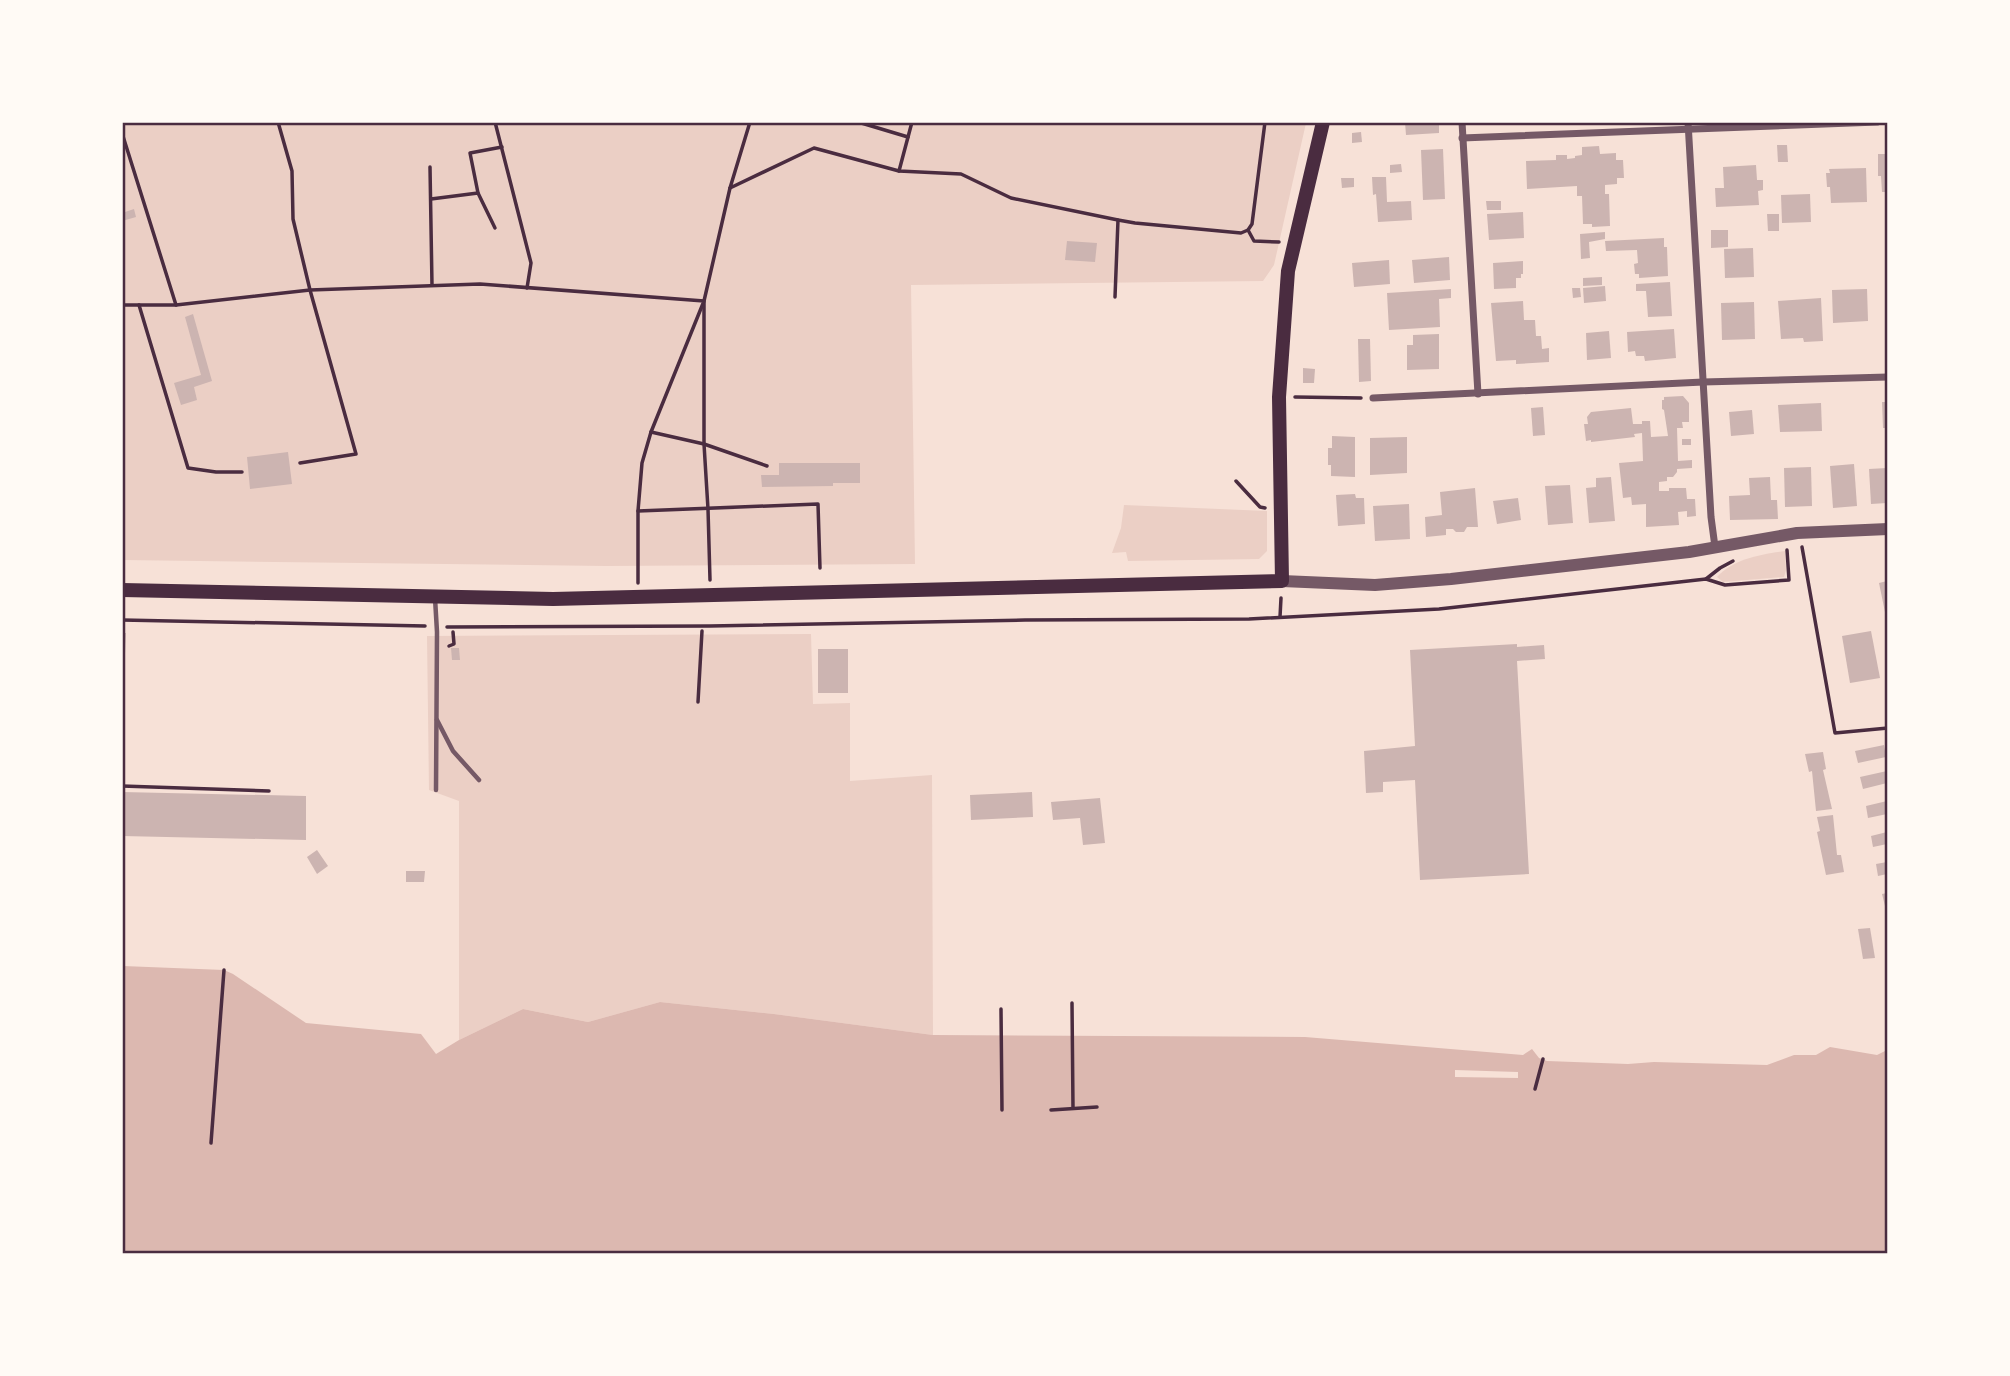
<svg xmlns="http://www.w3.org/2000/svg" width="2010" height="1376" font-family="Roboto,sans-serif">
	<style>
		.green { fill: #ebcfc5 }
		.water { fill: #dcb8b0 }
		.pier { fill: #f7e1d7 }
		.building { fill: #ccb4b1 }
		.lines { fill: none; stroke-linecap: round; stroke-linejoin: round }
		.path { stroke: #4a2c40; stroke-width: 3.5 }
		.service { stroke: #755966; stroke-width: 4.5 }
		.minor { stroke: #755966; stroke-width: 7 }
		.tertiary { stroke: #755966; stroke-width: 12 }
		.secondary { stroke: #4a2c40; stroke-width: 14 }
		.neatline { fill: none; stroke: #4a2c40; stroke-width: 2.5 }
	</style>
	<rect width="100%" height="100%" fill="#f7e1d7"/>
	<g class="green">
		<path d="M123,123H1306L1274,265L1263,281L911,285L915,564L606,566L123,560Z"/>
		<path d="M1124,505L1267,511V551L1259,559L1128,561L1126,552L1112,553L1121,528Z"/>
		<path d="M1785,551L1786,570L1784,577L1723,582L1717,577C1733,559 1761,554 1785,551Z"/>
		<path d="M811,634L813,704L850,703V781L932,775L933,1035L774,1014L660,1002L588,1022L523,1009L459,1040V801L429,790L427,636Z"/>
	</g>
	<path class="water" d="M123,966L224,970L233,974L306,1023L421,1034L436,1054L459,1040L523,1009L588,1022L660,1002L774,1014L933,1035L1305,1037L1523,1055L1532,1049L1539,1058L1547,1061L1628,1064L1654,1062L1767,1065L1794,1055H1816L1830,1047L1877,1055L1887,1050V1253L123,1254Z"/>
	<path class="pier" d="M1455,1070L1518,1072V1078L1455,1077Z"/>
	<g class="building">
		<path d="M1405,122H1439V133L1406,135Z"/>
		<path d="M1361,132L1362,142L1352,143V133Z"/>
		<path d="M1777,145H1787L1788,162H1778Z"/>
		<path d="M1599,146L1600,154L1616,153V160H1623L1624,178H1617V184L1605,185V194H1609L1610,226L1592,227V224H1583L1582,196H1577V186L1527,189L1526,161L1556,160V155H1567V159L1575,158V156L1582,155V147Z"/>
		<path d="M1443,149L1445,199L1423,200L1421,150Z"/>
		<path d="M1878,154H1887V192H1882L1881,176H1878Z"/>
		<path d="M1401,164L1402,172L1390,173V165Z"/>
		<path d="M1756,165L1757,180H1763V190L1758,191L1759,205L1716,207L1715,188H1724L1723,167Z"/>
		<path d="M1866,168L1867,202L1831,203L1830,187H1827L1826,173H1830L1829,169Z"/>
		<path d="M1372,177H1386L1387,202L1411,201L1412,220L1378,222L1376,194L1373,195Z"/>
		<path d="M1341,178H1354V187L1342,188Z"/>
		<path d="M1810,194L1811,222L1782,223L1781,195Z"/>
		<path d="M1486,201H1501V210H1487Z"/>
		<path d="M134,209L136,217L122,221V213Z"/>
		<path d="M1523,212L1524,238L1489,240L1487,214Z"/>
		<path d="M1767,214H1779V231H1768Z"/>
		<path d="M1711,230H1728V247L1711,248Z"/>
		<path d="M1605,232V239L1589,242L1590,258L1581,259L1580,234Z"/>
		<path d="M1664,238V247H1667L1668,276L1639,278V274H1635L1634,264L1638,263L1637,250L1606,251L1605,241Z"/>
		<path d="M1067,241L1097,243L1095,262L1065,260Z"/>
		<path d="M1753,248L1754,277L1725,278L1724,249Z"/>
		<path d="M1449,257L1450,280L1414,283L1412,260Z"/>
		<path d="M1389,260L1390,284L1354,287L1352,263Z"/>
		<path d="M1523,261V274H1521V278H1516V288L1494,289L1493,263Z"/>
		<path d="M1602,277V285L1583,286V278Z"/>
		<path d="M1670,282L1672,316L1648,317L1646,291H1636V284Z"/>
		<path d="M1605,286L1606,301L1584,303L1583,288Z"/>
		<path d="M1572,288H1580L1581,297L1573,298Z"/>
		<path d="M1451,289V298L1439,299L1440,327L1389,330L1387,293Z"/>
		<path d="M1867,289L1868,321L1833,323L1832,290Z"/>
		<path d="M1821,298L1823,341L1804,342L1803,338L1781,339L1778,301Z"/>
		<path d="M1523,301L1524,320H1535L1536,336H1541L1542,349L1549,348V362L1516,364V360L1496,361L1491,303Z"/>
		<path d="M1754,302L1755,339L1722,340L1721,303Z"/>
		<path d="M193,314L212,381L194,387L197,400L181,405L174,383L201,375L185,317Z"/>
		<path d="M1674,329L1676,358L1645,361L1644,356H1636L1635,351L1628,352L1627,332Z"/>
		<path d="M1609,331L1611,358L1587,360L1586,333Z"/>
		<path d="M1439,334V369L1407,370V345H1413V335Z"/>
		<path d="M1358,339H1370L1371,381L1359,382Z"/>
		<path d="M1303,368L1315,369L1314,383H1303Z"/>
		<path d="M1683,396L1689,403V422H1682L1683,428H1677L1678,461L1692,460V468L1677,469V472L1673,477H1667V481L1659,482V491H1669V488H1686L1687,499H1695L1696,516L1687,517V511L1678,512L1679,525L1646,527V504L1632,505L1631,497L1623,498L1619,463L1643,461L1642,433L1634,434L1635,437L1591,442V440L1586,441L1584,424H1588L1587,417L1591,412L1631,408L1633,424H1642V421H1650L1651,437L1668,436L1664,410L1662,409V400H1664V397Z"/>
		<path d="M1882,402H1887V428H1883Z"/>
		<path d="M1821,403L1822,431L1780,432L1778,405Z"/>
		<path d="M1543,407L1545,435L1533,436L1531,408Z"/>
		<path d="M1752,410L1754,434L1731,436L1729,412Z"/>
		<path d="M1332,436L1355,437V477L1331,476V465H1328V448H1332Z"/>
		<path d="M1407,437V473L1370,475V438Z"/>
		<rect x="1682" y="439" width="9" height="6"/>
		<path d="M288,452L292,484L250,489L247,457Z"/>
		<path d="M779,463H860V483H833V486L762,487L761,475H779Z"/>
		<path d="M1854,464L1857,506L1833,508L1830,466Z"/>
		<path d="M1811,467L1812,506L1785,507L1784,468Z"/>
		<path d="M1887,468V503L1871,504L1869,469Z"/>
		<path d="M1611,477L1615,521L1589,523L1586,488L1596,487V478Z"/>
		<path d="M1770,477L1771,500H1777L1778,519L1730,520L1729,496L1750,495L1749,478Z"/>
		<path d="M1570,485L1573,523L1548,525L1545,486Z"/>
		<path d="M1475,488L1478,527H1467L1464,532H1456L1453,529H1446V535L1426,537L1425,517L1442,515L1440,492Z"/>
		<path d="M1355,494L1356,498H1364L1365,524L1338,526L1336,495Z"/>
		<path d="M1518,498L1521,520L1497,524L1493,501Z"/>
		<path d="M1409,504L1410,539L1375,541L1373,506Z"/>
		<path d="M1887,581V617H1886L1879,583Z"/>
		<path d="M1871,631L1880,678L1850,683L1842,636Z"/>
		<path d="M122,633H126L125,653H122Z"/>
		<path d="M1517,644V647L1544,645L1545,659L1517,661L1529,874L1420,880L1415,780L1383,782V792L1366,793L1364,751L1415,746L1410,650Z"/>
		<path d="M451,648H459L460,660H452Z"/>
		<rect x="818" y="649" width="30" height="44"/>
		<path d="M1884,745L1886,757L1858,763L1855,751Z"/>
		<path d="M1823,752L1826,769L1823,770L1832,809L1816,811L1812,771L1809,772L1805,754Z"/>
		<path d="M1887,771V783L1863,789L1860,777Z"/>
		<path d="M122,792L306,796V840L122,836Z"/>
		<path d="M1032,792L1033,817L971,820L970,795Z"/>
		<path d="M1100,798L1105,843L1083,845L1080,818L1053,820L1051,802Z"/>
		<path d="M1887,801V814L1868,818L1866,806Z"/>
		<path d="M1833,815L1837,855H1841L1844,872L1826,875L1817,832L1820,831L1817,817Z"/>
		<path d="M1887,832V844L1873,847L1871,836Z"/>
		<path d="M317,850L328,866L317,874L307,857Z"/>
		<path d="M1887,862V874L1878,876L1876,864Z"/>
		<path d="M406,871H425L424,882H406Z"/>
		<path d="M1887,893V905L1885,906L1882,894Z"/>
		<path d="M1870,928L1875,958L1863,959L1858,929Z"/>
	</g>
	<g class="lines">
		<g class="path">
			<path d="M278,122L292,171L293,219L310,290L356,454L300,463"/>
			<path d="M495,122L531,263L527,288"/>
			<path d="M858,122L908,137"/>
			<path d="M122,133L176,305"/>
			<path d="M430,167L432,285"/>
			<path d="M899,171L912,122"/>
			<path d="M730,188L814,148L899,171L961,174L1011,198L1118,220L1135,223L1241,233L1248,230L1252,224L1265,122"/>
			<path d="M431,199L478,193"/>
			<path d="M495,228L478,193L470,153L502,147"/>
			<path d="M1248,230L1254,241L1279,242"/>
			<path d="M1115,297L1118,220"/>
			<path d="M122,305H176L310,290L480,284L704,301L651,432L642,463L638,511L818,504L820,568"/>
			<path d="M139,305L188,468L216,472H242"/>
			<path d="M1295,397L1361,398"/>
			<path d="M651,432L704,444L767,466"/>
			<path d="M1236,481L1260,507L1265,508"/>
			<path d="M1802,547L1835,733L1888,728"/>
			<path d="M1706,579L1720,568L1733,561"/>
			<path d="M710,580L708,509L704,444V301L730,188L750,122"/>
			<path d="M638,583V511"/>
			<path d="M1280,617L1281,598"/>
			<path d="M122,620L425,626"/>
			<path d="M447,627L710,626L1025,620L1249,619L1439,609L1706,579L1725,585L1789,580L1787,550"/>
			<path d="M449,646L454,644L453,632"/>
			<path d="M698,702L702,631"/>
			<path d="M122,786L269,791"/>
			<path d="M1072,1003L1073,1108"/>
			<path d="M1001,1009L1002,1110"/>
			<path d="M1535,1089L1543,1059"/>
			<path d="M1051,1110L1097,1107"/>
			<path d="M211,1143L224,970"/>
		</g>
		<g class="service">
			<path d="M435,598L437,632L436,790"/>
			<path d="M437,720L453,751L479,780"/>
		</g>
		<g class="minor">
			<path d="M1462,122L1478,394"/>
			<path d="M1688,122L1711,517L1715,547"/>
			<path d="M1462,138L1878,122"/>
			<path d="M1373,398L1703,382L1888,377"/>
		</g>
		<path class="tertiary" d="M1282,581L1375,585L1451,579L1689,552L1797,533L1888,529"/>
		<path class="secondary" d="M122,590L553,599L1282,581L1279,397L1288,271L1323,122"/>
	</g>
	<rect width="2010" height="1376" fill="none" stroke="#fffaf5" stroke-width="248"/>
	<rect x="124" y="124" width="1762" height="1128" class="neatline"/>
</svg>
